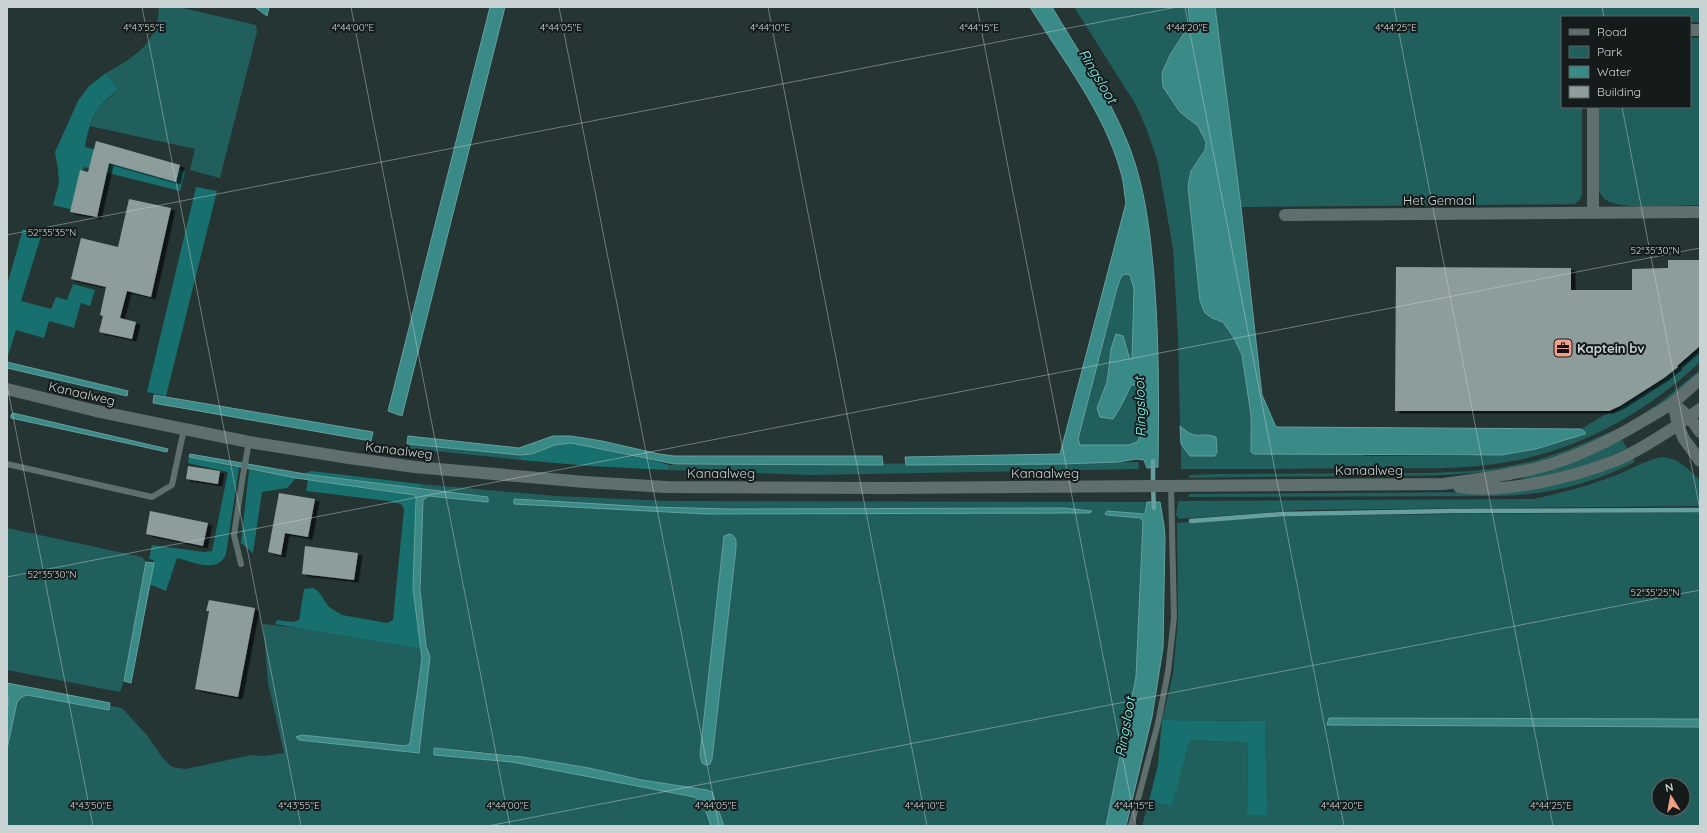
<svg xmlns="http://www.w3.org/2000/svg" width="1707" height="833" font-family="Quicksand,sans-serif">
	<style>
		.green { fill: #215f5d; fill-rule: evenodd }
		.forest { fill: #17706d }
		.water { fill: #3a8a88; stroke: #65a09e; fill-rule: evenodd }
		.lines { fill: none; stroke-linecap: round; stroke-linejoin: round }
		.stream { stroke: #65a09e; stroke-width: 4.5 }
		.building { fill: #8c9d9c; filter: url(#shadow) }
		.lane { stroke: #5f6f6e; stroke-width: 6 }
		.street { stroke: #5f6f6e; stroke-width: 12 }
		.secondary { stroke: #5f6f6e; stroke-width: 12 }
		.ticks { fill: none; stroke: #cad3d3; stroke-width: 1; stroke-opacity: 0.45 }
		.labels { text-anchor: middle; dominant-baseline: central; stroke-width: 4; stroke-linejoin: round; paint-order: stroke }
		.street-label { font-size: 13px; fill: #cad3d3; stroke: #141b1a }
		.poi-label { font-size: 13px; font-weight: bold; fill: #cad3d3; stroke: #141b1a; text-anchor: start }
		.water-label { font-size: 14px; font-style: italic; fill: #83faf6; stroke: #141b1a }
		.ticks-label { font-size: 10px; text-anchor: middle; fill: #cad3d3; stroke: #141b1a; stroke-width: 4; stroke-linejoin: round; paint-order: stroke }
	</style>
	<defs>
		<filter id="shadow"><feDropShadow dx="4.5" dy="2.5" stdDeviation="0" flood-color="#0009"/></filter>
	</defs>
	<rect width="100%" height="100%" fill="#253534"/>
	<g class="green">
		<path d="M159,7H178L256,25L257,32L220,178L190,170L195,149L90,126L97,109L118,90L106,73C135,57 158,43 159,7Z"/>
		<path d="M1074,7H1188L1190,24L1170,55L1162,73L1163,87L1180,112L1198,126L1206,142L1205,150L1191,171L1188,186L1200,301L1212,318L1223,322L1234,338L1242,355L1251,416L1250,432L1366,456H1465L1501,455L1536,449L1566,441L1584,431L1581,429L1604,415L1612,413L1661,382L1700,350V362C1644,415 1572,454 1495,464C1452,470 1408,468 1365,468C1304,469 1242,469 1181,469V444L1190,456L1213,436C1197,436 1192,437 1180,426L1178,336L1173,249L1158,163L1147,130L1136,105Z"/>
		<path d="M1215,7H1700V22H1690V17H1562V107H1582V194L1580,199L1575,204L1241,207Z"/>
		<path d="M1690,38H1700V205C1678,205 1629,210 1610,202C1604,200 1601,195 1598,189V107H1690Z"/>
		<path d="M1125,274L1130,275L1134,289L1132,359L1130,360L1123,336L1108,364L1107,382L1097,409L1122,404L1131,385H1138L1141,400L1139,439L1137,442L1129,445H1079L1078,439L1117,288L1121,277Z"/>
		<path d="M1700,370V374L1660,406L1625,425L1657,405Z"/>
		<path d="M1617,429L1618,431C1586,445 1555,458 1521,466C1473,476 1423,476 1374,476C1312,477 1251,476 1189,478V475L1217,474L1430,473L1471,471L1499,468L1534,461L1570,449Z"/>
		<path d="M1622,439L1627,449C1593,465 1563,472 1526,479L1520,478Z"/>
		<path d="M407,444L520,455L521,460L405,448Z"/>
		<path d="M1632,456L1635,462C1589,485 1547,495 1496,496L1189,497V494L1501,492Z"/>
		<path d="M1663,457C1682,460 1686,468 1700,480V506L1301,510L1179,519L1176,515L1178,502L1179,501L1533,499C1562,493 1591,485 1619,474C1634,468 1647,459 1663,457Z"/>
		<path d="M1138,462L1139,469L811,475L668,470L669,465Z"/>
		<path d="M420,484L556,496L669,501L1147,502L1145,514L1107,511L1105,514L1107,515L1142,518L1143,522L1136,677L1106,826H724L717,806L707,790C646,782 586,767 525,757C495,752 465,751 435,748V755L512,762L694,797L703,803L711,826H7V749L17,702L22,697L27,695L109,710L110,706L122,708L146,734L162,757L172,767L186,769L251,755L264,756L284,753L268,683L263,624L316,630L421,649L422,658L418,680L411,738L410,743L406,746L302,735L297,737L299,740L419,753L430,657L426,646L420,590L423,500L429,496L488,502V497L420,489ZM651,507L730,509L1064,508L1092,511L1090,513L731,514H706ZM724,536L736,539V548L712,759L710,764L700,755Z"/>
		<path d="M1700,512V719L1329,718L1327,725L1700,727V826H1142L1149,801L1172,805L1190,740L1248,743L1247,815H1266L1265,721L1162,720L1173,674L1178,619L1177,523L1259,516ZM1659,785H1683V809H1659Z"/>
		<path d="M7,528L142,557L146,562L124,681L120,692L7,670Z"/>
	</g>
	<g class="forest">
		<path d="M106,73L118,90C95,107 90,119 85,147L185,171L180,191L84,167L73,210L53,205L59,183L58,170L55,152L78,101L89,86Z"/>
		<path d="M196,187L217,191L166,396L147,392Z"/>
		<path d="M23,229L41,236L21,301L51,309L56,297L67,300L73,284L95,290L90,306L81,303L74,328L49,321L44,338L16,330L7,359V285Z"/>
		<path d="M571,443L659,462L669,465L668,470L590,466L521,460L520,455L532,454L555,445Z"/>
		<path d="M189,457L239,468L226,554C218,574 193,562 177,558L166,591L149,584L154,563L153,560L149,559L152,545L204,552L212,551L228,472L188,463Z"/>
		<path d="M249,470L296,478L287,488L262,492L253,553L241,543Z"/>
		<path d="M311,471L420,484V489L303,474Z"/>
		<path d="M308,479L415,495L421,649L275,624L277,620L293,622L299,620L304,589L313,588L318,591L329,607L342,615L387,623L393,620L404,509L401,504L388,501L306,491Z"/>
		<path d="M1162,720L1265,721L1267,815H1247L1248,743L1190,740L1172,806L1149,801L1158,765Z"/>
	</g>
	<g class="water">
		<path d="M256,7H269L267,16L256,8Z"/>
		<path d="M490,7H505L402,416L388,411Z"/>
		<path d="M1030,7H1052C1078,51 1108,94 1127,141C1145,185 1150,231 1154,277C1159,340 1159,404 1158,467L1147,468L1144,460L1136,459L1118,462L1061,464L906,465L905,457L1060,454L1126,203C1124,193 1124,182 1121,173C1105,113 1062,59 1030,7ZM1125,274L1130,275L1134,289L1132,359L1130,360L1123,336L1116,334L1111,349L1107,382L1097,408L1100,417L1113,419L1122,404L1131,385H1138L1141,400L1139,439L1137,442L1129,445H1080L1078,439L1117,288L1121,277Z"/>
		<path d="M1188,7H1215L1241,207L1262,395L1276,427L1581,429L1585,432V434L1536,449L1501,455L1254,454L1251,452V415L1242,355L1234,338L1223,322L1212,318L1205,313L1200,301L1188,186L1191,171L1205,150L1206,142L1198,126L1180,112L1163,87L1162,73L1170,55L1190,24Z"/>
		<path d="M7,362L128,391L127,396L7,368Z"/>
		<path d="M154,395L373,432L371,441L153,403Z"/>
		<path d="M13,413L168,449L167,452L11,418V415Z"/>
		<path d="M1180,426C1198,442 1199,431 1216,437L1217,452L1215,456H1190L1181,444Z"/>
		<path d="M408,436L519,448L553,436H571L602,441L659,454L674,456H882L883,465L674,464L571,443L555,445L532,454L520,455L407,444Z"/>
		<path d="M190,454L311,475L488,497V502L429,496L423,500L420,590L426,646L430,657L419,753L299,740L296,737L302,735L406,746L410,743L422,658L413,589L416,498L415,495L296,478L189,457Z"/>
		<path d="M514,499L651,507L730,509L1064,508L1092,511L1090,513L706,514L514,504Z"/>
		<path d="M1147,502H1160L1164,526L1165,537L1163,648L1152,717L1126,826H1106L1136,677L1143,522L1141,518L1107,515L1105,514L1107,511L1145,514Z"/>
		<path d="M730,534C737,537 736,541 736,548L712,759L710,764L706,765L702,763L700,755L701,745L724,536Z"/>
		<path d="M146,562L154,563L131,683L124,681Z"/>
		<path d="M7,683L110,703L109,710L27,695L22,697L17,702L7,749V710L9,700L7,694Z"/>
		<path d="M1329,718L1700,719V727L1327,725Z"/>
		<path d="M434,748L523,757L589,768L642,780L707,790L712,792L724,826H711L703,803L694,797L512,762L434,755Z"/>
	</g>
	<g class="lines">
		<g class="stream">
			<path d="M1153,461V480"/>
			<path d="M1153,487L1154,508"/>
			<path d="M1191,521L1283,514L1453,511L1700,510"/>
		</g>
	</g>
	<g class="building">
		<path d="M96,141L180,165L176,182L109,163L97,217L70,212L80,170L88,172Z"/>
		<path d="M129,199L171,208L151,297L127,291L120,318L136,322L132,339L99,332L103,316L100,315L106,287L71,279L81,238L118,247Z"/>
		<path d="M1668,260H1700V346L1677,366L1678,367L1664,378L1620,406L1609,411H1395L1396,267L1571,268V290H1632V269L1668,268Z"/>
		<path d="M188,466L220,471L218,484L186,479Z"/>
		<path d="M279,493L315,499L308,537L285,533L281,555L268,552Z"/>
		<path d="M150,511L208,523L203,546L146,534Z"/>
		<path d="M305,546L358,553L354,580L302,574Z"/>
		<path d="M209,600L255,608L238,697L195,689L209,611H206Z"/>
	</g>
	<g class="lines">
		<g class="lane">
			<path d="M7,464L152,497L172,485L184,429"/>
			<path d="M241,564L234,535L243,475L249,442"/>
			<path d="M1131,826L1158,723L1168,672L1174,618L1171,485"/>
		</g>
		<g class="street">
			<path d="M1690,30H1700"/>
			<path d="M1593,213V107"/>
			<path d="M1285,215L1700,212"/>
			<path d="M1700,379L1673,403L1678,425L1700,409"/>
		</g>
		<g class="secondary">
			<path d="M7,389L96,411L184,429L249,442L349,458L415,467L585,482L666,487L889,488L1443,484C1473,480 1503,476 1533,469C1584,457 1629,430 1673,403L1690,418L1700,432"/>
			<path d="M1459,487C1506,494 1574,477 1617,460C1639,451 1659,437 1678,425L1684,439L1700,461"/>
		</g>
	</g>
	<path class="ticks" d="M142,7L301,826M351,7L510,826M559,7L719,826M768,7L927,826M977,7L1136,826M1185,7L1344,826M1394,7L1553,826M1602,7L1604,17M1622,107L1700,510M7,235L1177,7M7,385L93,826M7,577L1700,248M488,826L1700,590"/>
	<defs>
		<g id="office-square" transform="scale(1)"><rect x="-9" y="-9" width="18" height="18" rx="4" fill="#f39f85" stroke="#141b1a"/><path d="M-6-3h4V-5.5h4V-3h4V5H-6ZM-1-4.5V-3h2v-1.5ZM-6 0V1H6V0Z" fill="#111"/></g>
	</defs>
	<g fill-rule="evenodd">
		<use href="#office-square" x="1563" y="348"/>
	</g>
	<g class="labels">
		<g class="street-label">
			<text x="1439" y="200">Het Gemaal</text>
			<text transform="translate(82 393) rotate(13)">Kanaalweg</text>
			<text transform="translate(399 450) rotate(7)">Kanaalweg</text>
			<text x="1369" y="470">Kanaalweg</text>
			<text x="721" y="473">Kanaalweg</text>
			<text x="1045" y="473">Kanaalweg</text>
		</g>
		<g class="poi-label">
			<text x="1577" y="348">Kaptein bv</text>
		</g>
		<g class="water-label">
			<text transform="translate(1098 76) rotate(59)">Ringsloot</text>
			<text transform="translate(1140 407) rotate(-92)">Ringsloot</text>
			<text transform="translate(1125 727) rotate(-80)">Ringsloot</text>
		</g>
	</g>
	<g class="ticks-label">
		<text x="144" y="31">4°43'55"E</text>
		<text x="353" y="31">4°44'00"E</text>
		<text x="561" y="31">4°44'05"E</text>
		<text x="770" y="31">4°44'10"E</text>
		<text x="979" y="31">4°44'15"E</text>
		<text x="1187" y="31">4°44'20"E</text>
		<text x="1396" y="31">4°44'25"E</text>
		<text x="52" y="236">52°35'35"N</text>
		<text x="1655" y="254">52°35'30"N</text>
		<text x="52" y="578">52°35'30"N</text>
		<text x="1655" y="596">52°35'25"N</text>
		<text x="91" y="809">4°43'50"E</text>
		<text x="299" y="809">4°43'55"E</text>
		<text x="508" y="809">4°44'00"E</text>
		<text x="716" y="809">4°44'05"E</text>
		<text x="925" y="809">4°44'10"E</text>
		<text x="1134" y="809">4°44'15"E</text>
		<text x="1342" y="809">4°44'20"E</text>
		<text x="1551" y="809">4°44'25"E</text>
	</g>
	<rect width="1707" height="833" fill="none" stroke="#cad3d3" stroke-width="16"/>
	<rect x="1561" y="16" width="130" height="92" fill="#141b1a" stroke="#5d6564"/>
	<rect x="1569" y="29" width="20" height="6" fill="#5f6f6e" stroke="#5d6564"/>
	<text x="1597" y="36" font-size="12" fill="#cad3d3">Road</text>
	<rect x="1569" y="46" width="20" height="12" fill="#215f5d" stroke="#5d6564"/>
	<text x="1597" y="56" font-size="12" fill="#cad3d3">Park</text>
	<rect x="1569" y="66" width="20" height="12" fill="#3a8a88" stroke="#5d6564"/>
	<text x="1597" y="76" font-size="12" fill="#cad3d3">Water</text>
	<rect x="1569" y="86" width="20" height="12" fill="#8c9d9c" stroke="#5d6564"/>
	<text x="1597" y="96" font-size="12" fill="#cad3d3">Building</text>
	<g transform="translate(1671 797) rotate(349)"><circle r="19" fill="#141b1a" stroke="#5d6564"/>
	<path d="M0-3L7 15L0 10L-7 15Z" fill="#f39f85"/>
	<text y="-6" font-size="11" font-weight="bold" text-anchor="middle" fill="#cad3d3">N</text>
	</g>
</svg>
